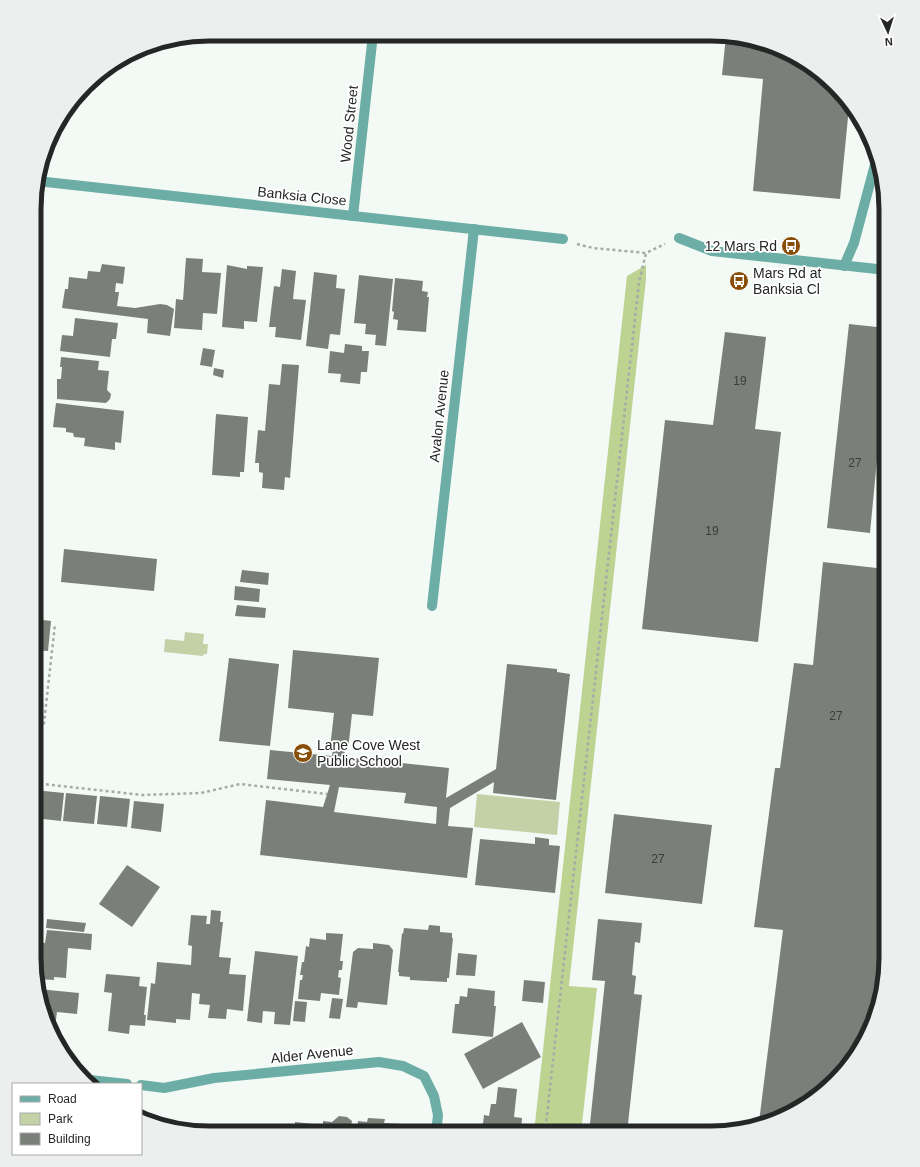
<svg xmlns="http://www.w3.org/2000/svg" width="920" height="1167" font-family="Arial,sans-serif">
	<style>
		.green { fill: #c3d2a6 }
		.forest { fill: #bdd391 }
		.building { fill: #7b7f7a; fill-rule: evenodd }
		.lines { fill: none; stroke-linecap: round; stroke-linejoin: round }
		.path { stroke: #a6aba8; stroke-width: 2.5; stroke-dasharray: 3 3; stroke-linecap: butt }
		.minor { stroke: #6cada5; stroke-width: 10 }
		.labels { text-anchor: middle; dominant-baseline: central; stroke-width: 3.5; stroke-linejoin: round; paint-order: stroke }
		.number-label { font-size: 12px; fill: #3a3d3a }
		.street-label { font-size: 14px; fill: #242725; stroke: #fff }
		.poi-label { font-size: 14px; fill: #242725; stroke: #fff; text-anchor: start }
		.rim { fill: none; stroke: #242725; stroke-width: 5 }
	</style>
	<rect width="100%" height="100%" fill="#f3faf6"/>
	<g class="green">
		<path d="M185,632L204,634L203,644H208L207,654H204L203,656L164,652L165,639L184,641Z"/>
		<path d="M477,794L560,802L557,835L474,827Z"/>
	</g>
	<path class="forest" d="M646,265V279L569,986L597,988L581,1133H534L627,276Z"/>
	<g class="building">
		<path d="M726,36H734L809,64L849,107L840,199L753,191L763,79L722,75Z"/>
		<path d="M186,258L203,259L202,272L221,273L217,314L203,313L202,330L174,328L176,299L183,300Z"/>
		<path d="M102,264L125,267L123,284L116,283L115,292H119L117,306L135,308L160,304L167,305L174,309L170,336L147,333L148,319L62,308L65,289H68L69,277L87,279L88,271L100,272Z"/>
		<path d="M227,265L247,269V266L263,267L257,322L244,321V329L222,327Z"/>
		<path d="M282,269L296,271L293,299L306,300L301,340L275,337L276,327H269L274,286L280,287Z"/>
		<path d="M314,272L337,275L336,288L345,289L340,335L330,334L328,349L306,346Z"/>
		<path d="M359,275L393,279L386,346L375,345L376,335L365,334L366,324L354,323Z"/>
		<path d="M395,278L423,281L422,291L428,292L427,297H429L426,332L397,330L398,320L393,319L394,312L392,311Z"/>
		<path d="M75,318L118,323L116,339H112L110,357L60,351L62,335L73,336Z"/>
		<path d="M849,324L886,328V397H883L870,533L827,528Z"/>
		<path d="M725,332L766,337L755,429L781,432L758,642L642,629L665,420L713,425Z"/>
		<path d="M345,344L362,346V351H369L367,372H361L360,384L340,382L341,374L328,373L330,351L344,353Z"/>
		<path d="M203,348L215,350L212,367L200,365Z"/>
		<path d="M61,357L99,361L98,370L109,371L107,390L111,394L110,399L106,403L57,399V379H61L62,367H60Z"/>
		<path d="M282,364L299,365L290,478L285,477L284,490L262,488L263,473L259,472V463H255L258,430L265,431L269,384L280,385Z"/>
		<path d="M214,368L224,370L223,378L213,375Z"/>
		<path d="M56,403L124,411L121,443L115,442V450L84,446L85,438L74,437L73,433L66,432V428L53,427Z"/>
		<path d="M216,414L248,417L244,472H240V477L212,475Z"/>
		<path d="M64,549L157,559L154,591L61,582Z"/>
		<path d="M823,562L886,569V970L862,1046L835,1082L798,1110L759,1122L783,930L754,927L775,768H780L794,663L813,665Z"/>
		<path d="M242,570L269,573L268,585L240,582Z"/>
		<path d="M235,586L260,589L259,602L234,600Z"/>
		<path d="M237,605L266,608L265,618L235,616Z"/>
		<path d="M35,619L51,621L48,651L35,650Z"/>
		<path d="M293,650L379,658L373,716L352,714L348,750H345L344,757L449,768L446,798L496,769L507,664L557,669V672L570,674L556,800L493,793L494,782L450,808L448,826L473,828L467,878L260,855L266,800L323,807L330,785L267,779L270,750L332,756L333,749L330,748L334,713L288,708ZM339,787L406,793L404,803L437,807L436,824L334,812Z"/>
		<path d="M229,658L279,664L270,746L219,741Z"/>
		<path d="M34,790L64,793L61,821L34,818Z"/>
		<path d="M66,793L97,796L94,824L63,821Z"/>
		<path d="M100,796L130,799L127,827L97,824Z"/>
		<path d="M134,801L164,804L161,832L131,828Z"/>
		<path d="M614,814L712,825L702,904L605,893Z"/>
		<path d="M535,837L549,839V845L560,846L555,893L475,885L480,839L535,844Z"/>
		<path d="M127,865L160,887L132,927L99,904Z"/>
		<path d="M34,872H39L35,915H34Z"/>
		<path d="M211,910L221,911L220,922H223L219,957L231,958L229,974L246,975L243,1011L227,1009L226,1019L208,1018L210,1005L199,1004L200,994L192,993L190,1020L176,1019V1023L147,1020L151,983L155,984L157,962L191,965L192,946L188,945L191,915L207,916L206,924H210Z"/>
		<path d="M47,919L86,923L84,932L46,928Z"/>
		<path d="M598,919L642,923L640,943L635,942L632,975L636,976L634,994L642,995L627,1133H589L605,981L592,980Z"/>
		<path d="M429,925L440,926V932L452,933V938H453L449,978H447V982L410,980V977L399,976V972H398L402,933L403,934L404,928L428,930Z"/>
		<path d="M47,930L92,934L91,950L68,948L66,978L54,977V980L37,979L34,959V942L45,943Z"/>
		<path d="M326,933L343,934L340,961H343L342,970H339L338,977L341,978L339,995L321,993L320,1001L298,999L300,980H302L303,975H300L302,962H304L306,946L309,947L310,938L326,940Z"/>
		<path d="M373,943L389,945L393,950L387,1005L358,1002L357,1008L346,1007L353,952L358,948L373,949Z"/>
		<path d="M255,951L298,956L290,1025L274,1024L275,1012L263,1011L262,1023L247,1021Z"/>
		<path d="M458,953L477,955L475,976L456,975Z"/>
		<path d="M106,974L140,977L139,986L147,987L144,1015H146L145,1026L130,1025L129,1034L108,1031L112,993L104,992Z"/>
		<path d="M524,980L545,982L543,1003L522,1001Z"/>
		<path d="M468,988L495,991L494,1006H496L493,1037L452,1033L455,1004H459L460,996L467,997Z"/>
		<path d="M38,989L79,993L77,1014L57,1012L54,1035H53L40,1003Z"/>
		<path d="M332,998L343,999L340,1019L329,1018Z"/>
		<path d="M295,1001L307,1002L305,1022L293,1021Z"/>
		<path d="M522,1022L541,1057L483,1089L464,1054Z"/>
		<path d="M498,1087L517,1089L514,1117L522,1118L521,1133H482L484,1115L489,1116L491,1104H496Z"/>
		<path d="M339,1116L347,1117L352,1121L350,1133H295V1122L323,1125V1121L332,1122Z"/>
		<path d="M368,1118L385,1119L384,1123L401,1124L400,1133H357L358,1121L367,1122Z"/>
		<path d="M262,1129L275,1131V1133H262Z"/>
	</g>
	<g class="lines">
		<g class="path">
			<path d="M577,244L593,248L646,253L665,244"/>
			<path d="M34,731L39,730L44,723L55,624"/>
			<path d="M34,783L142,795L201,793L240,784L327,794"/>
			<path d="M545,1133L639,282L646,253"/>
		</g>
		<g class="minor">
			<path d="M37,181L563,239"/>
			<path d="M353,216L373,34"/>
			<path d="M679,238L712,251L886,270"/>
			<path d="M844,266L854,243L877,157"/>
			<path d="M432,606L474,229"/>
			<path d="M90,1080L127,1084"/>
			<path d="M141,1085L164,1088L214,1078L379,1062L403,1066L424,1076L434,1096L438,1115L436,1133"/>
		</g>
	</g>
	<defs>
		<g id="bus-disc" transform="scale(1)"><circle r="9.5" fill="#884d07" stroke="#fff"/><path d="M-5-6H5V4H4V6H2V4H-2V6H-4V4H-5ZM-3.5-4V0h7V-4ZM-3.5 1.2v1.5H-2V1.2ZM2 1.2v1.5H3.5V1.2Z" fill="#fff"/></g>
		<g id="school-disc" transform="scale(1)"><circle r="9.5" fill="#884d07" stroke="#fff"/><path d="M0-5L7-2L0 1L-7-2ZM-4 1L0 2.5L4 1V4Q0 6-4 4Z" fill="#fff"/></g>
	</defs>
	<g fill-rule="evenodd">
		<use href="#bus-disc" x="791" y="246"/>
		<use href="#bus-disc" x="739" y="281"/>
		<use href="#school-disc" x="303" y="753"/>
	</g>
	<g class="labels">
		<g class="number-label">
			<text x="740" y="381">19</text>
			<text x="855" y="463">27</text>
			<text x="712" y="531">19</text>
			<text x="836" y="716">27</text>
			<text x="658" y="859">27</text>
		</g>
		<g class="street-label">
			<text transform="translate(349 124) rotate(-84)">Wood Street</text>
			<text transform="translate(302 196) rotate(6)">Banksia Close</text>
			<text transform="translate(439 416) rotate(-84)">Avalon Avenue</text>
			<text transform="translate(312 1054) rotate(-6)">Alder Avenue</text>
		</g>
		<g class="poi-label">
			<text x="777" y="246" text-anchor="end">12 Mars Rd</text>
			<text x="753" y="273">Mars Rd at<tspan x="753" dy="16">Banksia Cl</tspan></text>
			<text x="317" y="745">Lane Cove West<tspan x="317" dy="16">Public School</tspan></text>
		</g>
	</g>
	<path d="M0 0H920V1167H0ZM209 41H711A168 168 0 0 1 879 209V958A168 168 0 0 1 711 1126H209A168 168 0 0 1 41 958V209A168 168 0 0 1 209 41Z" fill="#edeeee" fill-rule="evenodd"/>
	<path class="rim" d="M209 41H711A168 168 0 0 1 879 209V958A168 168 0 0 1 711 1126H209A168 168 0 0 1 41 958V209A168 168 0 0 1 209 41Z"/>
	<rect x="12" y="1083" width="130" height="72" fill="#ffffff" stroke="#a7a9a8"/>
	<rect x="20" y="1096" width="20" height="6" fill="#6cada5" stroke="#a7a9a8"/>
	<text x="48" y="1103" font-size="12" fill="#242725">Road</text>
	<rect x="20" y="1113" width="20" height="12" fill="#c3d2a6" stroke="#a7a9a8"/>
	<text x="48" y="1123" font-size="12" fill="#242725">Park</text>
	<rect x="20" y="1133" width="20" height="12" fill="#7b7f7a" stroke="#a7a9a8"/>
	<text x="48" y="1143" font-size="12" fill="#242725">Building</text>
	<g transform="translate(888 32) rotate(176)" stroke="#ffffff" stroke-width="3" paint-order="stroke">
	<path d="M0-3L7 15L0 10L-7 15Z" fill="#242725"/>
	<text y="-6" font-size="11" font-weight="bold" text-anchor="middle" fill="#242725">N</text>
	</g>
</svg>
